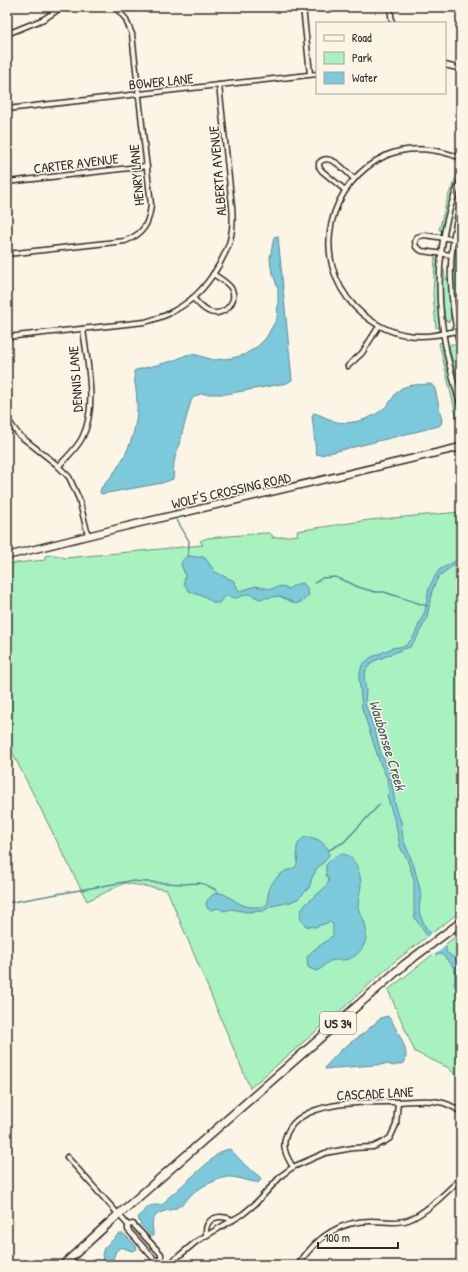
<svg xmlns="http://www.w3.org/2000/svg" width="468" height="1272" font-family="'Patrick Hand',sans-serif">
	<style>
		.green { fill: #a8f2c0; stroke: #6a8e76 }
		.water { fill: #7cc9db; stroke: #5c8a95 }
		.pier { fill: #fcf5e5 }
		.lines { fill: none; stroke-linecap: round; stroke-linejoin: round }
		.stream { stroke: #5c8a95; stroke-width: 1.5 }
		.street-casing { stroke: #2b2b2b; stroke-width: 7 }
		.secondary-casing { stroke: #2b2b2b; stroke-width: 9 }
		.primary-casing { stroke: #2b2b2b; stroke-width: 10 }
		.street { stroke: #fcf5e5; stroke-width: 4 }
		.secondary { stroke: #fcf5e5; stroke-width: 6 }
		.primary { stroke: #fcf5e5; stroke-width: 7 }
		.labels { text-anchor: middle; dominant-baseline: central; stroke-width: 3; stroke-linejoin: round; paint-order: stroke }
		.shield { fill: #fcf5e5; stroke: #6a6863; stroke-width: 1 }
		.shield-label { font-size: 13px; font-weight: bold; fill: #2b2b2b }
		.street-label { font-size: 14px; fill: #2b2b2b; stroke: #fcf5e5 }
		.water-label { font-size: 15px; font-style: italic; fill: #435a60; stroke: #fcf5e5 }
	</style>
	<rect width="100%" height="100%" fill="#fcf5e5"/>
	<filter id="ink" filterUnits="userSpaceOnUse"><feTurbulence type="fractalNoise" baseFrequency=".025" numOctaves="2"/><feDisplacementMap in="SourceGraphic" scale="8" xChannelSelector="R" yChannelSelector="G"/><feConvolveMatrix kernelMatrix="1 2 1 2 8 2 1 2 1" color-interpolation-filters="sRGB"/></filter>
	<g filter="url(#ink)">
		<g class="green">
			<path d="M461,165V174L451,199L443,228L442,230H439L448,196Z"/>
			<path d="M457,233L461,234V283L459,298L461,322L458,323C449,303 454,255 457,233Z"/>
			<path d="M435,257L438,262L437,297L440,325L439,327L436,328L433,295Z"/>
			<path d="M442,268L444,270L445,278L448,279L451,315L450,320L449,322L445,320L442,294Z"/>
			<path d="M442,342L461,418V422L458,423L439,343Z"/>
			<path d="M451,344H455C463,352 461,368 461,379L459,375H456L449,347Z"/>
			<path d="M461,512V911L394,962L341,1010L250,1088L167,890L125,883L87,901L7,742V564L45,560V556C53,554 58,555 65,558L203,545L200,541L207,538L264,533H269L273,536L272,538L298,535L297,531L303,530L369,520Z"/>
			<path d="M461,932V1080L447,1067L415,1052L388,990Z"/>
		</g>
		<g class="water">
			<path d="M278,236L292,380L287,383L226,394H200L194,397L191,401L174,462L173,479L162,483L102,494L100,493L101,488C124,464 138,435 137,402C137,392 134,381 134,371L136,370L173,361L186,355L193,354L214,360L232,358L244,355L258,346L266,338L277,318L278,306V289L271,268L270,258L274,237Z"/>
			<path d="M430,384L434,386L435,389L442,420L441,424L439,426L321,455L316,454L312,415L314,413C322,415 329,420 337,422C356,425 378,417 390,402C394,397 396,391 402,388C410,384 421,385 430,384Z"/>
			<path d="M191,556L195,557H203L206,559L215,572L234,581L238,589L240,591L256,586L270,589L282,586L288,589L297,584L303,583L307,588L309,595L303,601L296,604L279,596L259,599L252,595L248,594L236,598L227,596L224,597L219,603H214L204,596L196,594L189,591L184,584L185,575L181,564C183,559 185,556 191,556Z"/>
			<path d="M461,558V563L451,567L439,576L435,584L432,591L427,618L415,641L410,647L401,650L372,662L366,670L364,679L366,690L365,704L375,731L381,754L390,771L396,810L401,821L403,839L413,863L419,885L421,896L419,908L420,915L426,928L439,942L446,946V952L456,959L460,965L461,979L459,983L461,993L454,985C457,968 453,965 441,954L435,955L431,942L415,918L414,910V880L407,859L400,847L396,825L387,796L389,792L387,778L380,763L362,708L359,678L362,665L370,658L392,648L405,646L413,638L425,611L429,588L433,580L439,570Z"/>
			<path d="M305,837C315,836 329,844 329,855L323,863L317,868L312,878L309,888L299,898L291,902L272,906L263,911L247,912L231,909L224,911L218,908L212,910L207,908L206,903C218,882 228,899 243,905C249,908 259,907 265,906L268,903C266,889 275,875 288,870C291,869 294,869 296,866C301,858 290,846 305,837Z"/>
			<path d="M340,854C355,853 361,873 361,886C360,893 358,900 358,907C359,913 363,916 364,921C370,937 364,953 349,959C343,961 336,959 330,961C324,964 322,970 315,971L308,967L307,957C313,948 325,944 333,935V925L330,922L315,927L306,926C286,906 325,896 329,880L326,875V865L334,857Z"/>
			<path d="M387,1016C392,1019 393,1024 396,1029C401,1038 410,1053 404,1063L393,1066L387,1064L325,1069L326,1066L342,1049L364,1033L381,1018Z"/>
			<path d="M229,1149L231,1150L246,1166L260,1177L261,1179L259,1182C255,1184 238,1176 227,1177C220,1178 200,1187 194,1192C189,1197 184,1203 178,1207C170,1212 160,1209 154,1218C150,1224 154,1230 153,1236H151L141,1225L138,1218C141,1214 146,1208 150,1206C160,1203 161,1209 168,1198L220,1152Z"/>
			<path d="M119,1234H124L136,1246L137,1249L132,1251L121,1247L116,1251L113,1259L105,1261L106,1265H95L101,1262L103,1259L102,1254L104,1248Z"/>
		</g>
		<path class="pier" d="M433,932L441,940L447,945L433,956L429,943L425,938Z"/>
		<g class="lines">
			<g class="stream">
				<path d="M175,506V511"/>
				<path d="M177,520L189,541L188,556"/>
				<path d="M315,583L322,578L335,577L348,582L358,587L375,592H384L427,606"/>
				<path d="M329,850L344,842L380,804"/>
				<path d="M7,903L130,881L183,884L199,883L204,884L216,890L217,893"/>
			</g>
			<g class="street-casing">
				<g id="street">
					<path d="M303,7L310,74"/>
					<path d="M390,7L392,23"/>
					<path d="M7,34L44,19L62,7"/>
					<path d="M445,65L461,69"/>
					<path d="M7,109L317,74"/>
					<path d="M461,158C438,149 410,145 387,155C328,182 309,258 355,307C369,321 387,332 407,335C425,338 443,334 461,330"/>
					<path d="M461,179C436,235 435,295 447,354C451,372 456,390 461,407"/>
					<path d="M7,182L147,166"/>
					<path d="M345,190L322,171L319,167V163C329,151 346,171 354,179"/>
					<path d="M461,203C446,255 449,300 461,352"/>
					<path d="M7,254L125,241C144,234 149,223 151,205L132,34L125,18L115,7"/>
					<path d="M451,255L422,251L416,247L415,242L417,237L424,235L452,239"/>
					<path d="M193,298C198,303 203,310 210,312C224,317 239,301 231,288C227,282 219,278 213,274"/>
					<path d="M7,337L145,322C152,320 159,318 166,315C191,303 205,289 219,265C223,257 228,249 230,240C233,229 233,217 232,206L219,85"/>
					<path d="M348,366L362,353L379,326"/>
					<path d="M7,419L19,435L56,464L69,477L79,499L88,535"/>
					<path d="M59,466C67,457 77,448 82,438C98,407 87,362 83,329"/>
					<path d="M67,1157L128,1225V1230L155,1260H161"/>
					<path d="M293,1167C286,1156 281,1146 287,1133C301,1100 367,1102 396,1102C410,1102 425,1099 439,1102C447,1103 454,1107 461,1112"/>
					<path d="M128,1225L133,1224L161,1254V1260L166,1265"/>
					<path d="M206,1234C205,1217 219,1214 233,1220"/>
					<path d="M168,1265L197,1241L243,1214L255,1204L282,1175L293,1167L325,1153L353,1148L373,1147L384,1142L390,1138L396,1125L398,1102"/>
					<path d="M298,1265C315,1239 339,1221 371,1221C384,1221 396,1224 408,1220C425,1214 448,1191 461,1178"/>
				</g>
			</g>
			<g class="secondary-casing">
				<path id="secondary" d="M7,556L119,528L461,447"/>
			</g>
			<g class="primary-casing">
				<path id="primary" d="M63,1265L110,1222L405,964L461,922"/>
			</g>
			<use href="#street" class="street"/>
			<use href="#secondary" class="secondary"/>
			<use href="#primary" class="primary"/>
		</g>
	</g>
	<g class="labels">
		<rect class="shield" x="320" y="1012" width="36" height="22" rx="3"/>
		<g class="shield-label">
			<text x="338" y="1023">US 34</text>
		</g>
		<g class="street-label">
			<text transform="translate(161 81) rotate(-6)">BOWER LANE</text>
			<text transform="translate(76 163) rotate(-7)">CARTER AVENUE</text>
			<text transform="translate(217 171) rotate(-95)">ALBERTA AVENUE</text>
			<text transform="translate(136 175) rotate(-95)">HENRY LANE</text>
			<text transform="translate(75 379) rotate(-94)">DENNIS LANE</text>
			<text transform="translate(231 490) rotate(-13)">WOLF'S CROSSING ROAD</text>
			<text transform="translate(375 1093) rotate(-3)">CASCADE LANE</text>
		</g>
		<g class="water-label">
			<text transform="translate(388 745) rotate(73)">Waubonsee Creek</text>
		</g>
	</g>
	<rect width="468" height="1272" fill="none" stroke="#fcf5e5" stroke-width="24"/>
	<rect x="12" y="12" width="444" height="1248" fill="none" stroke="#2b2b2b" stroke-width="1.5" filter="url(#ink)"/>
	<rect x="316" y="22" width="130" height="72" fill="#fcf5e5" stroke="#a8a49b"/>
	<rect x="324" y="35" width="20" height="6" fill="#fcf5e5" stroke="#a8a49b"/>
	<text x="352" y="42" font-size="12" fill="#2b2b2b">Road</text>
	<rect x="324" y="52" width="20" height="12" fill="#a8f2c0" stroke="#a8a49b"/>
	<text x="352" y="62" font-size="12" fill="#2b2b2b">Park</text>
	<rect x="324" y="72" width="20" height="12" fill="#7cc9db" stroke="#a8a49b"/>
	<text x="352" y="82" font-size="12" fill="#2b2b2b">Water</text>
	<path d="M318 1242v6h80v-6" fill="none" stroke="#2b2b2b" stroke-width="2"/>
	<text x="324" y="1242" font-size="12" fill="#2b2b2b" stroke="#fcf5e5" stroke-width="3" paint-order="stroke">100 m</text>
</svg>
